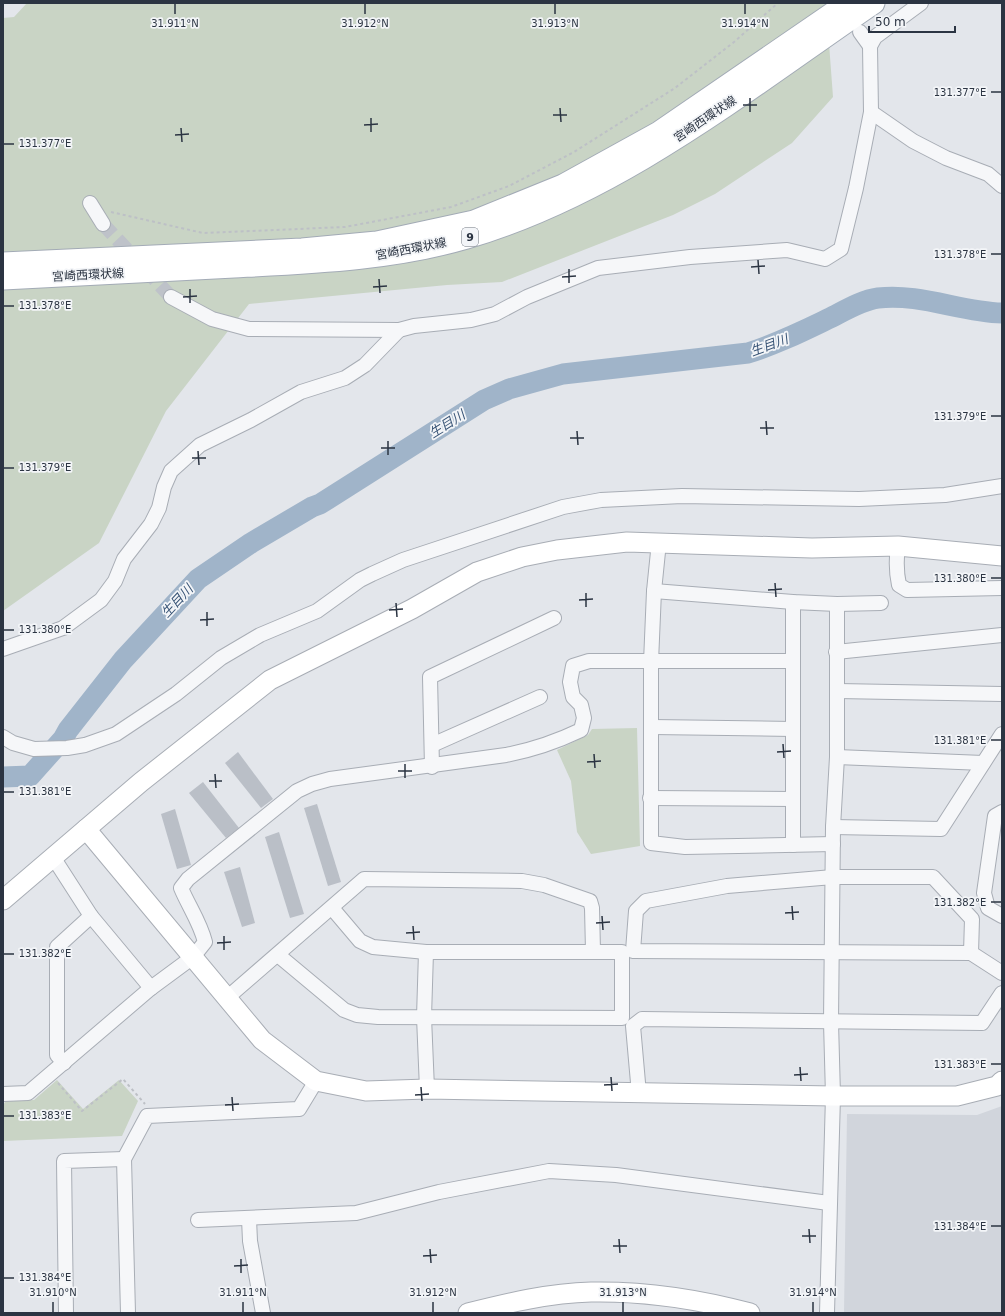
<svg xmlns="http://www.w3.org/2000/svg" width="1005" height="1316" font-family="'DejaVu Sans','Noto Sans JP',sans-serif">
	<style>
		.built { fill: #d1d5dc }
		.green { fill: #c9d4c5 }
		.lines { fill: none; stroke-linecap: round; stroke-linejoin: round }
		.river { stroke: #a0b4c9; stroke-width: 21 }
		.building { fill: #babfc7 }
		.street-tunnel { stroke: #bec2c9; stroke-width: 14; stroke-dasharray: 14 7; stroke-linecap: butt }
		.street-casing { stroke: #a8adb5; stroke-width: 16 }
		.secondary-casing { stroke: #a8adb5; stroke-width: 21 }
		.primary-casing { stroke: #a3abb6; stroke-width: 23 }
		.path { stroke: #bdc0c6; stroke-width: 2; stroke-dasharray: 3 3; stroke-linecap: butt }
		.street { stroke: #f6f7f9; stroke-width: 14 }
		.secondary { stroke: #fff; stroke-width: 19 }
		.primary { stroke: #fff; stroke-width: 21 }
		.ticks { fill: none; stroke: #2b3442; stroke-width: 1.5 }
		.labels { text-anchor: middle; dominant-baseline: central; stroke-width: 3.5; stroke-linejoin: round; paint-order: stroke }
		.shield { fill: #f3f5f8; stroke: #676e79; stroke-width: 1 }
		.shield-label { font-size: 11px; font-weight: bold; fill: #2b3442 }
		.street-label { font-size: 12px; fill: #2b3442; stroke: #f3f5f8 }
		.water-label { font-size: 13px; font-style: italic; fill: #375375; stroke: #f3f5f8 }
		.ticks-label { font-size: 10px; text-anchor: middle; fill: #2b3442; stroke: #f3f5f8; stroke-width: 3.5; stroke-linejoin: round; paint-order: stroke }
	</style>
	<rect width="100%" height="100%" fill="#e3e6eb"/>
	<path class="built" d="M1002,1106V1313H844L847,1114L977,1115Z"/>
	<g class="green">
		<path d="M27,3H826L833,97L792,143L715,194L673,215L502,282L447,285L249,304L166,411L99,543L3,611V18L14,17Z"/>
		<path d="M637,728L640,846L591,854L577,832L571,781L557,750L588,735L592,729Z"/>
		<path d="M57,1080L83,1109L119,1080L138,1101L122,1136L3,1141V1105L6,1101L34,1100Z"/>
	</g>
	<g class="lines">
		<path class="river" d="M3,777L30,776L63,739L68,730L123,660L198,579L251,543L312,507L320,504L484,400L509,389L563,374L748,353C777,344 803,331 830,318C844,311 862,300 878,298C920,293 961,312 1002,313"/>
	</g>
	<g class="building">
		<path d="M238,752L273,799L261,808L225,763Z"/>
		<path d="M203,782L239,828L226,838L189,793Z"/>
		<path d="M317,804L341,882L328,886L304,808Z"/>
		<path d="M175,809L191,865L177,869L161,814Z"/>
		<path d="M279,832L304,914L290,918L265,837Z"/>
		<path d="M240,867L255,923L242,927L224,872Z"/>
	</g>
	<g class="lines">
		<path class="street-tunnel" d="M103,224L171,297"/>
		<g class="street-casing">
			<g id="street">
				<path d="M860,32L870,46"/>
				<path d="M871,112L913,141L946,158L988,174L1002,186"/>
				<path d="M90,203L103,224"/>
				<path d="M171,297L212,319L249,329L399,330L414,326L471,320L495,314L527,297L598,268L690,257L787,250L825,259L841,249L856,188L871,112L870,46L875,37L921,3"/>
				<path d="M659,542L654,591L651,662V843L685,847L833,844"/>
				<path d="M898,546C896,560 896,571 899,585L907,590L1002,588"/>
				<path d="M654,591L793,602L837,604V757L833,827L831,1022L833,1096L827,1313"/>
				<path d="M793,602V845"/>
				<path d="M837,604L881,603"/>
				<path d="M3,649L63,628L101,600L115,581L124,559L151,524L159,508L164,487L171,471L200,445L251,420L301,392L345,378L365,365L399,330"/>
				<path d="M836,652L1002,635"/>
				<path d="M838,691L1002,694"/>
				<path d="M652,727L793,729"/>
				<path d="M3,737L13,743L34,749L67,748L85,745L116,734L176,694L221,658L260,635L317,611L360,580L372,574L403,560L563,507L601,500L682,496L859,499L945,495L1002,486"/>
				<path d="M432,745L540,697"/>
				<path d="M837,757L983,763"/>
				<path d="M432,767L430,677L554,618"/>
				<path d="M650,798L793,799"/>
				<path d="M1002,812L995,816L984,893L988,908L1002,916"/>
				<path d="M833,827L941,829L1002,734"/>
				<path d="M53,857L91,916L151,988"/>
				<path d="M426,952L424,1017L427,1089"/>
				<path d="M971,953L972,919L933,877H833L727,886L646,901L636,911L633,951L971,953L1002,973"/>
				<path d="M278,955L344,1010L357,1015L378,1017L622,1018V952H426L373,947L360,941L332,908"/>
				<path d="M228,997L364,879L522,881L544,885L590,901L592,908L593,951"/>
				<path d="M64,1063L57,1055V947L91,916"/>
				<path d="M3,1094L28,1093L151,988L193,957L205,942C200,922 189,907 181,888L188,879L297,791L312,784L330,779L506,755C532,750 556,742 581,730L584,718L581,705L573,697L570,682L573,666L589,661H793"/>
				<path d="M639,1094L633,1026L642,1019L982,1023L1002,993"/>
				<path d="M249,1219L250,1241L263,1313"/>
				<path d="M198,1220L356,1213L439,1192L549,1171L616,1175L829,1203"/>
				<path d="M66,1313L64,1161L124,1159"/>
				<path d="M128,1313L124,1159L147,1116L299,1109L316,1081"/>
			</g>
		</g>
		<g class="secondary-casing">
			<g id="secondary">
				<path d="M86,829L262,1040L316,1081L366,1091L427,1089L833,1096H957L997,1086L1002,1081"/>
				<path d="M3,900L141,782L270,680L412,609L477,572L522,557L557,550L627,542L812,548L898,546L1002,556"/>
				<path d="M468,1313C508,1303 549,1293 591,1292C644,1291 698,1299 750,1313"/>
			</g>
		</g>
		<g class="primary-casing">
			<g id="primary">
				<path d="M3,263L302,249L377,242L474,221L563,185L659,132L847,3"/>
				<path d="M3,279C80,275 157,271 234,267C312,263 392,260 467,238C619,193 745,91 874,3"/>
			</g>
		</g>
		<g class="path">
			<path d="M111,212L203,233L345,227L451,207L509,186L574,152L675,88L734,42L778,3"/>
			<path d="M58,1083L82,1111L123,1079L145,1104"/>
		</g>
		<use href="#street" class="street"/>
		<use href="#secondary" class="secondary"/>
		<use href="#primary" class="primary"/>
	</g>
	<path class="ticks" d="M175,4V14M365,4V14M555,4V14M745,4V14M991,92H1001M750,98V112M743,105H757M560,108L561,122M553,115H567M371,118V132M364,125L378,124M181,128L182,142M175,135L189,134M4,144H14M991,254H1001M758,260L759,274M751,267L765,266M569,269V283M562,277L576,276M379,279L380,293M373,287L387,286M190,289V303M183,297L197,296M4,306H14M991,416H1001M766,421L767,435M760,428H774M577,431L578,445M570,438H584M388,441V455M381,448H395M198,451L199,465M192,458H206M4,468H14M991,578H1001M775,583L776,597M768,590L782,589M586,593V607M579,600L593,599M396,603L397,617M389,610L403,609M207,612V626M200,620L214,619M4,630H14M991,740H1001M783,744L784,758M777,752L791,751M594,754L595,768M587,762L601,761M405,764V778M398,771H412M215,774L216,788M209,781H222M4,792H14M991,902H1001M792,906L793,920M785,913L799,912M602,916L603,930M596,923L610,922M413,926L414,940M406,933L420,932M224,936V950M217,943L231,942M4,954H14M991,1064H1001M800,1067L801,1081M794,1075L808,1074M611,1077L612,1091M604,1085L618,1084M421,1087L422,1101M415,1095L429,1094M232,1097L233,1111M225,1105L239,1104M4,1116H14M991,1226H1001M809,1229L810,1243M802,1236H816M619,1239L620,1253M613,1246H627M430,1249L431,1263M423,1256L437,1255M241,1259V1273M234,1266L248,1265M4,1278H14M53,1302V1312M243,1302V1312M433,1302V1312M623,1302V1312M813,1302V1312"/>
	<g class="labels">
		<rect class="shield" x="462" y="228" width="16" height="18" rx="3"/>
		<g class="shield-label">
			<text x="470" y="237">9</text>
		</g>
		<g class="street-label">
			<text transform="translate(705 119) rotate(-34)">宮崎西環状線</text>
			<text transform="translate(411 249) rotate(-11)">宮崎西環状線</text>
			<text transform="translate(88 275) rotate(-3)">宮崎西環状線</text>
		</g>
		<g class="water-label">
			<text transform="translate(769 345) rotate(-20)">生目川</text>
			<text transform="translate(447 424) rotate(-32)">生目川</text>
			<text transform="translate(177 601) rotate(-47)">生目川</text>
		</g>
	</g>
	<g class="ticks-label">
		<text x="175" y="27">31.911°N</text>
		<text x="365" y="27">31.912°N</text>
		<text x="555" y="27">31.913°N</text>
		<text x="745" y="27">31.914°N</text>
		<text x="960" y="96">131.377°E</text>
		<text x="45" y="147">131.377°E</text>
		<text x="960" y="258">131.378°E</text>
		<text x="45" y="309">131.378°E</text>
		<text x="960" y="420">131.379°E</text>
		<text x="45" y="471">131.379°E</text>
		<text x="960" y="582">131.380°E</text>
		<text x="45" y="633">131.380°E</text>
		<text x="960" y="744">131.381°E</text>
		<text x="45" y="795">131.381°E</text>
		<text x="960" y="906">131.382°E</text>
		<text x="45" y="957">131.382°E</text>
		<text x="960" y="1068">131.383°E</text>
		<text x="45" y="1119">131.383°E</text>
		<text x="960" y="1230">131.384°E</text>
		<text x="45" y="1281">131.384°E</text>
		<text x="53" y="1296">31.910°N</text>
		<text x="243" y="1296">31.911°N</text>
		<text x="433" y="1296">31.912°N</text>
		<text x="623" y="1296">31.913°N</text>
		<text x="813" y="1296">31.914°N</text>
	</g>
	<rect width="1005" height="1316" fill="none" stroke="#2b3442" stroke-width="8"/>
	<path d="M869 26v6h86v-6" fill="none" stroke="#2b3442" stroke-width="2"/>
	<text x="875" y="26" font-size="12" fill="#2b3442" stroke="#f3f5f8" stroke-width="3" paint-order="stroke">50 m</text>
</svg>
